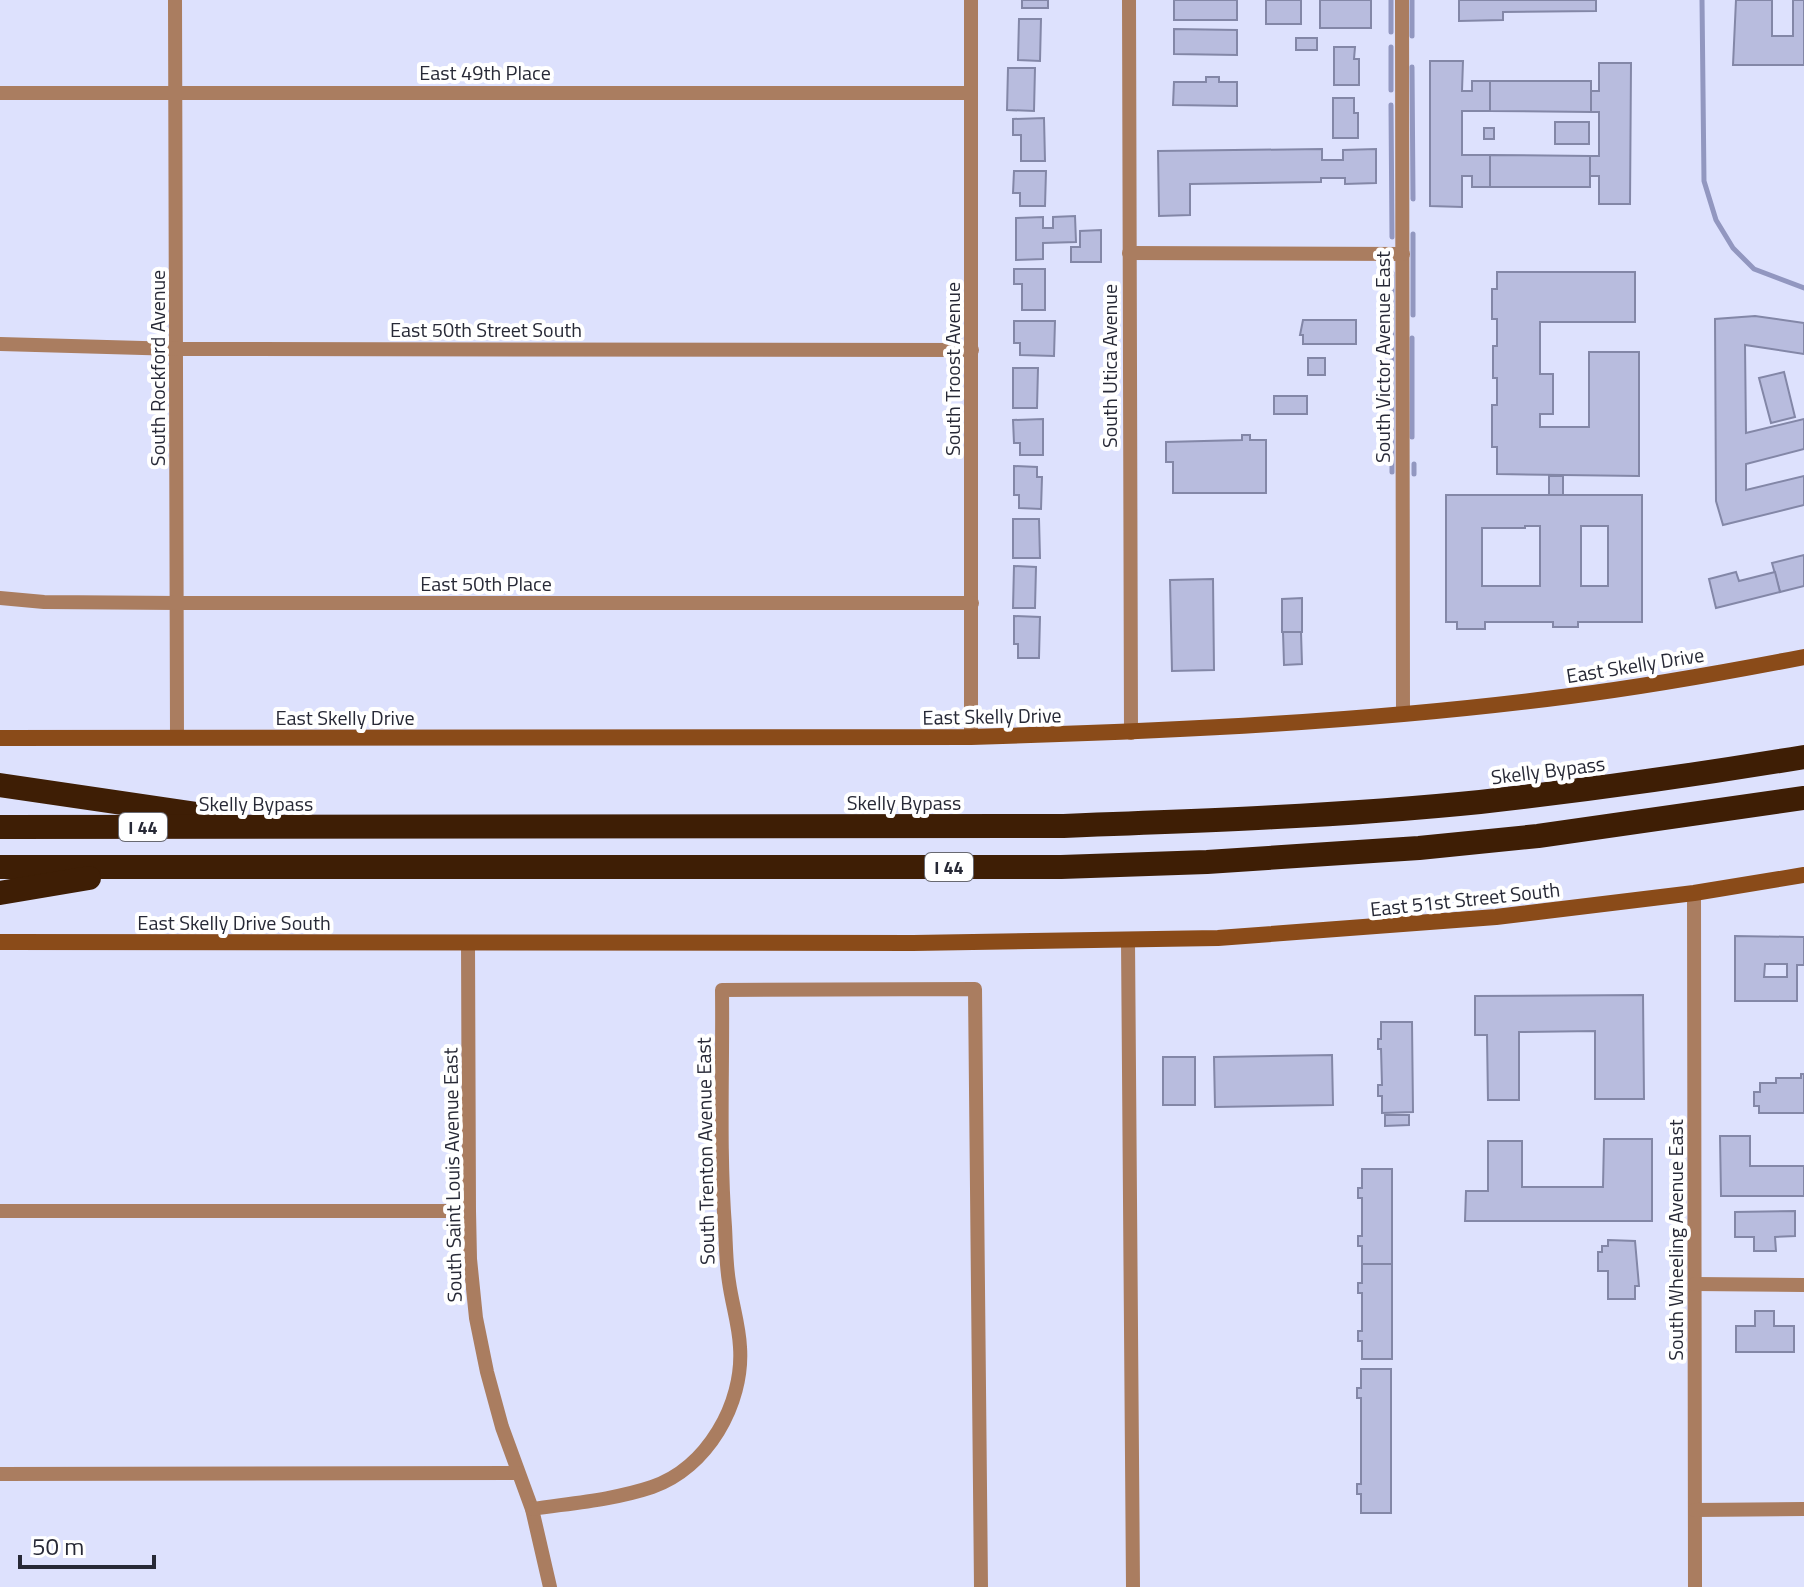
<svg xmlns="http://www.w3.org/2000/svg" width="1804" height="1587" font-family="'Titillium Web',sans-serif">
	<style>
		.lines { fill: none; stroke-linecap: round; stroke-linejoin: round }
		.stream { stroke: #9297c0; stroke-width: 5 }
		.building { fill: #b8bcde; stroke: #8387a7; stroke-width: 2; fill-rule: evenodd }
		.minor { stroke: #aa7d60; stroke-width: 14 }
		.secondary { stroke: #8a4b19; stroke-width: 16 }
		.motorway { stroke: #3e1e05; stroke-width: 24 }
		.labels { text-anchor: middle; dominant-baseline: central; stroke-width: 8; stroke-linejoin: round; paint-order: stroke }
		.shield { fill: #fff; stroke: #686972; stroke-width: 2 }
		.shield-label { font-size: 18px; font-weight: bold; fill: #272936 }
		.street-label { font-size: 20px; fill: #272936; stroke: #fff }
	</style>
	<rect width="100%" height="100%" fill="#dde1fd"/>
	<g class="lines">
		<g class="stream">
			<path d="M1391,0V32"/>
			<path d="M1702,0L1704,181L1716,220L1733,248L1754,269L1804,288"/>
			<path d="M1412,36V0"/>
			<path d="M1391,47V90"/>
			<path d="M1412,67L1413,199"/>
			<path d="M1391,105L1392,237"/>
			<path d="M1392,273V472"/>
			<path d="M1413,315V234"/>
			<path d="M1412,437V338"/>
			<path d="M1414,474V464"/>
		</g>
	</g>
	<g class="building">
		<rect x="1022" y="0" width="26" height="8"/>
		<rect x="1174" y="0" width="63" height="20"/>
		<rect x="1266" y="0" width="35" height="24"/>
		<rect x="1320" y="0" width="51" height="28"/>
		<path d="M1459,0H1596V11L1503,12V20L1459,21Z"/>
		<path d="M1736,0H1772V36H1793V0H1804V65H1733Z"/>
		<path d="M1019,19H1041L1040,61L1018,60Z"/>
		<path d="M1174,29L1237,30V55L1174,54Z"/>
		<rect x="1296" y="38" width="21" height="12"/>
		<path d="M1334,47H1355L1354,59H1359V85H1334Z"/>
		<path d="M1430,61H1463L1462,91H1472V81H1490V111H1462V155H1490V187H1472V176H1462V207L1430,206Z"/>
		<path d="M1599,63H1631L1630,204H1599V176H1590V156H1599V112H1591V91H1599Z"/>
		<path d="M1008,68H1035L1034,111L1007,110Z"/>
		<path d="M1206,77H1219V82H1237V106L1173,105L1174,82H1206Z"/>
		<path d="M1490,81H1591V112L1490,111Z"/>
		<path d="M1333,98H1354V113H1358V138H1333Z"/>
		<path d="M1044,118L1045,161H1021V135H1013V119Z"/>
		<rect x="1555" y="122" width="34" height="22"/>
		<rect x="1484" y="128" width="10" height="11"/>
		<path d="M1322,149V160H1343V150L1376,149V183L1345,184V178H1321V182L1190,184V215L1159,216L1158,151Z"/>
		<path d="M1490,155L1590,156V187H1490Z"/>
		<path d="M1014,171H1046L1045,206H1020V193H1013Z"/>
		<path d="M1075,216L1076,242L1043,243V259L1016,260V218L1043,217V228H1053V217Z"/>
		<path d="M1101,230V262H1071V247H1080V231Z"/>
		<path d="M1014,269H1045V310H1022V284H1014Z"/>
		<path d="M1497,272H1635V322H1540V374H1553V414H1540V427H1589V352H1639V476L1497,474V447H1492V405H1497V378H1493V346H1497V319H1492V289H1497Z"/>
		<path d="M1755,316L1804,323V354L1745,345L1746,433L1804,419V449L1746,464V490L1804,476V505L1723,525L1716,501L1715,319Z"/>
		<path d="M1303,320H1356V344H1303V335H1300Z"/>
		<path d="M1014,321H1055L1054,356L1020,355V343H1014Z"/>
		<rect x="1308" y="358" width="17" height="17"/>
		<path d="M1013,368H1038L1037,408H1013Z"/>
		<path d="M1784,372L1795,417L1771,423L1759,378Z"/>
		<rect x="1274" y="396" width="33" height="18"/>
		<path d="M1043,419V455H1020V443H1014L1013,420Z"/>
		<path d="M1242,435H1250V440H1266V493H1173V462H1166V442L1242,440Z"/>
		<path d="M1014,466L1037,467V477H1042L1041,509L1019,508V495H1014Z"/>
		<rect x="1549" y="476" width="14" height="19"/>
		<path d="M1446,495H1642V622H1578V627H1553V622H1485V629H1457V622H1446ZM1525,526H1540V586H1482V528H1525ZM1581,526H1608V586H1581Z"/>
		<path d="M1013,519H1039L1040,558H1013Z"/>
		<path d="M1804,555V586L1780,592L1772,563Z"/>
		<path d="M1014,566L1036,567L1035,608H1013Z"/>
		<path d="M1736,572L1739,581L1775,572L1780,592L1716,608L1709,579Z"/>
		<path d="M1213,579L1214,670L1172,671L1170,580Z"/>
		<path d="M1302,598V632H1282V599Z"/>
		<path d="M1014,616L1040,617L1039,658H1018V644H1014Z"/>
		<path d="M1283,632H1301L1302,664L1284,665Z"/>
		<path d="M1735,936L1804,937V965H1797V1001H1735ZM1765,964H1787V977H1764Z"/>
		<path d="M1643,995L1644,1099H1595V1031L1519,1032V1100H1488L1487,1035H1475V996Z"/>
		<path d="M1381,1022H1412L1413,1112L1382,1113V1096H1378V1085H1382L1381,1049H1378V1039H1381Z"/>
		<path d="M1332,1055L1333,1105L1215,1107L1214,1057Z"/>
		<rect x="1163" y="1057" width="32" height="48"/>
		<path d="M1801,1074H1804V1113H1759V1106H1754V1092H1760V1083H1776V1078H1801Z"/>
		<path d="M1385,1115H1409V1125L1385,1126Z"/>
		<path d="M1720,1136H1750V1166H1804V1196H1721Z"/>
		<path d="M1604,1139H1652V1221H1465L1466,1191H1488V1141H1522V1187H1603Z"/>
		<path d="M1362,1169H1392V1264H1362V1246H1358V1236H1362V1198H1358V1188H1362Z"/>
		<path d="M1795,1211V1236L1775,1237L1776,1251H1754V1237H1735V1212Z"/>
		<path d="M1608,1240L1635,1241L1639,1286H1635V1299H1608V1271H1598V1252H1602V1246H1608Z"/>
		<path d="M1362,1264H1392V1359H1362V1341H1358V1331H1362V1293H1358V1283H1362Z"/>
		<path d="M1755,1311H1774V1326H1794V1352H1736V1326H1755Z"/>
		<path d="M1361,1369H1391V1513H1361V1494H1357V1484H1361V1398H1357V1388H1361Z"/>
	</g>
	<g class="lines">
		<g class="minor">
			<path d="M175,0L177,737"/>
			<path d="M971,0V737"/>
			<path d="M1129,0L1131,733"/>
			<path d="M1402,0L1403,714"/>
			<path d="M0,93H971"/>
			<path d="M1129,253L1403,254"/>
			<path d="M0,344L178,349L972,350"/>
			<path d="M0,598L44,602L177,603H972"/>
			<path d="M1694,893L1695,1587"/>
			<path d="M1128,941L1133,1587"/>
			<path d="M468,942L469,1211L470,1259L476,1318L487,1372L502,1427L532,1509L550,1587"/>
			<path d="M0,1211H469"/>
			<path d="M1695,1284L1804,1285"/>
			<path d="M0,1474L518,1473"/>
			<path d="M532,1509C572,1503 613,1500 652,1487C707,1468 744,1404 740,1347C739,1325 732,1304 729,1282C726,1264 726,1245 725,1227C719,1149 723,1068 722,990L975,989L981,1587"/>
			<path d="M1695,1510L1804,1509"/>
		</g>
		<g class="secondary">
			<path d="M0,738L971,737C1171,731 1371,722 1570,696C1649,686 1727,672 1804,657"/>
			<path d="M0,942L913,943L1218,938L1496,917L1694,893L1804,875"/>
		</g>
		<g class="motorway">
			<path d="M0,785L204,815"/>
			<path d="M0,827L1062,826C1201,821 1341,816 1480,802C1588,790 1696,775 1804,757"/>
			<path d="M0,867H1061L1207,862L1419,848L1538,836L1804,798"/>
			<path d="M0,893L89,878"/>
		</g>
	</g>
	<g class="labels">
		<g class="shield">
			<rect x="119" y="813" width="48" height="28" rx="6"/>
			<rect x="925" y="853" width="48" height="28" rx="6"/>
		</g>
		<g class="shield-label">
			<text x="143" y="827">I 44</text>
			<text x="949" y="867">I 44</text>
		</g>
		<g class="street-label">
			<text x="485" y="72">East 49th Place</text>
			<text x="486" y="329">East 50th Street South</text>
			<text transform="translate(1382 357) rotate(-90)">South Victor Avenue East</text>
			<text transform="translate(1109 366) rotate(-90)">South Utica Avenue</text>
			<text transform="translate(157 368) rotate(-90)">South Rockford Avenue</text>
			<text transform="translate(952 369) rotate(-90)">South Troost Avenue</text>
			<text x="486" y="583">East 50th Place</text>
			<text transform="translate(1635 665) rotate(-9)">East Skelly Drive</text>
			<text transform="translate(992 716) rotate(-1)">East Skelly Drive</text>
			<text x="345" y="717">East Skelly Drive</text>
			<text transform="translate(1548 770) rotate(-7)">Skelly Bypass</text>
			<text x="904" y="802">Skelly Bypass</text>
			<text x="256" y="803">Skelly Bypass</text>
			<text transform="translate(1465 899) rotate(-6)">East 51st Street South</text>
			<text x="234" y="922">East Skelly Drive South</text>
			<text transform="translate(705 1151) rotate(-91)">South Trenton Avenue East</text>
			<text transform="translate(452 1175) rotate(-91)">South Saint Louis Avenue East</text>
			<text transform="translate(1675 1240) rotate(-90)">South Wheeling Avenue East</text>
		</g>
	</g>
	<path d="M20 1555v12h134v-12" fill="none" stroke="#272936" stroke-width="4"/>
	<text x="32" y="1555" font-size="24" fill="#272936" stroke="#ffffff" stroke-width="6" paint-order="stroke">50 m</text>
</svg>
